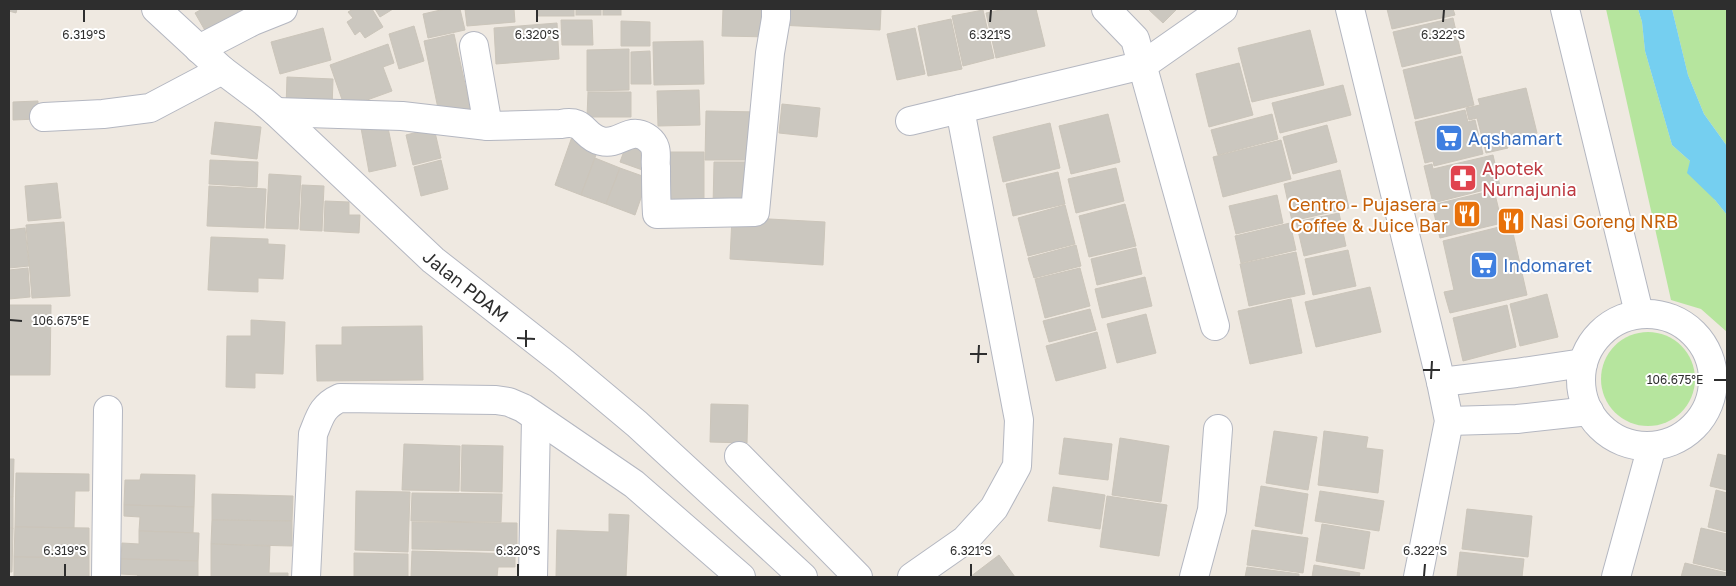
<svg xmlns="http://www.w3.org/2000/svg" width="1736" height="586" font-family="'Golos Text',sans-serif">
	<style>
		.green { fill: #b6e59e }
		.water { fill: #75cff0 }
		.building { fill: #cbc7bf; stroke: #cbc5ba }
		.lines { fill: none; stroke-linecap: round; stroke-linejoin: round }
		.minor-casing { stroke: #b4b7c1; stroke-width: 30 }
		.minor { stroke: #fff; stroke-width: 28 }
		.ticks { fill: none; stroke: #2e2e2e; stroke-width: 2 }
		.labels { text-anchor: middle; dominant-baseline: central; stroke-width: 4; stroke-linejoin: round; paint-order: stroke }
		.shop-label { font-size: 18px; fill: #366cbe; stroke: #fff; text-anchor: start }
		.health-label { font-size: 18px; fill: #be3a42; stroke: #fff; text-anchor: start }
		.food-label { font-size: 18px; fill: #c56008; stroke: #fff; text-anchor: end }
		.street-label { font-size: 18px; fill: #2e2e2e; stroke: #fff }
		.ticks-label { font-size: 12px; text-anchor: middle; fill: #2e2e2e; stroke: #fff; stroke-width: 4; stroke-linejoin: round; paint-order: stroke }
	</style>
	<rect width="100%" height="100%" fill="#efe9e1"/>
	<g class="green">
		<path d="M1606,9H1638L1642,22L1645,51L1672,145L1690,161L1715,200L1727,215V332L1701,309L1671,300Z"/>
		<path d="M1672,9H1727V146L1704,114L1688,75Z"/>
		<circle cx="1648" cy="379" r="47"/>
	</g>
	<path class="water" d="M1638,9H1672L1688,75L1704,114L1727,146V215L1715,200L1687,173L1690,161L1672,145L1645,51L1642,22Z"/>
	<g class="building">
		<path d="M9,9H17L16,13L9,11Z"/>
		<path d="M202,9H263L211,41L195,13Z"/>
		<path d="M353,9H372L383,27L365,38L360,31L355,35L347,22L353,18L348,12Z"/>
		<path d="M375,9H393L380,17Z"/>
		<path d="M445,9H460L465,30L428,38L423,14Z"/>
		<path d="M465,9H514L515,22L467,26Z"/>
		<rect x="538" y="9" width="36" height="7"/>
		<rect x="576" y="9" width="25" height="6"/>
		<rect x="603" y="9" width="18" height="6"/>
		<path d="M723,9H771L770,37L722,36Z"/>
		<path d="M780,9H881L880,30L779,25Z"/>
		<path d="M1005,9H1036L1045,46L996,58L986,13Z"/>
		<path d="M1148,9H1177L1163,23Z"/>
		<path d="M1387,9H1453L1455,15L1392,29Z"/>
		<path d="M983,10L994,58L963,66L952,16Z"/>
		<path d="M1453,18L1461,53L1402,67L1393,32Z"/>
		<path d="M951,19L962,69L928,76L918,26Z"/>
		<path d="M561,20H592L593,45H562Z"/>
		<path d="M621,21L650,22V46H621Z"/>
		<path d="M557,23L559,59L496,64L494,28Z"/>
		<path d="M414,26L424,61L399,69L389,34Z"/>
		<path d="M323,28L331,60L280,74L271,42Z"/>
		<path d="M915,28L925,74L897,80L887,34Z"/>
		<path d="M1310,30L1324,85L1252,102L1238,48Z"/>
		<path d="M454,34L471,111L440,118L424,41Z"/>
		<path d="M703,41L704,84L654,85L653,42Z"/>
		<path d="M388,44L394,63L383,67L392,91L345,108L330,65Z"/>
		<path d="M629,49V90L587,91V50Z"/>
		<path d="M650,51L651,84H631V52Z"/>
		<path d="M1462,56L1474,105L1415,119L1403,70Z"/>
		<path d="M1239,63L1253,115L1209,127L1196,74Z"/>
		<path d="M287,77L333,79L332,109L286,108Z"/>
		<path d="M1343,85L1351,115L1280,133L1272,103Z"/>
		<path d="M1526,88L1537,133L1506,140L1508,148L1486,153L1477,118L1469,120L1466,108L1480,105L1478,99Z"/>
		<path d="M699,90L700,125L658,126L657,91Z"/>
		<path d="M588,92H631V117H587Z"/>
		<path d="M38,101V119L13,120V102Z"/>
		<path d="M782,104L820,108L817,137L779,133Z"/>
		<path d="M1465,110L1468,122L1475,120L1483,154L1434,166L1433,161L1425,163L1415,122Z"/>
		<path d="M706,111L759,112L758,160H705Z"/>
		<path d="M1108,114L1120,162L1071,174L1059,126Z"/>
		<path d="M1272,114L1278,139L1218,155L1211,130Z"/>
		<path d="M215,122L261,127L257,159L211,154Z"/>
		<path d="M387,123L396,166L369,172L361,128Z"/>
		<path d="M1050,123L1060,168L1003,182L993,137Z"/>
		<path d="M1327,125L1337,162L1293,174L1283,137Z"/>
		<path d="M434,128L441,158L413,165L406,135Z"/>
		<path d="M573,134L600,144L581,195L555,185Z"/>
		<path d="M1281,140L1291,179L1223,197L1213,157Z"/>
		<path d="M627,143L655,154L648,172L620,162Z"/>
		<path d="M661,152H704V207L660,206Z"/>
		<path d="M1493,155L1500,186L1433,203L1424,166L1432,164L1433,169Z"/>
		<path d="M595,158L620,168L606,204L581,195Z"/>
		<path d="M210,160L258,162L257,187L209,184Z"/>
		<path d="M441,160L448,189L421,196L414,167Z"/>
		<path d="M714,162H750L749,208L713,207Z"/>
		<path d="M620,168L648,178L635,215L606,204Z"/>
		<path d="M1116,168L1124,201L1076,213L1068,179Z"/>
		<path d="M1340,170L1349,208L1292,221L1284,184Z"/>
		<path d="M1058,172L1065,204L1013,216L1006,184Z"/>
		<path d="M269,174L301,176L298,229L266,228Z"/>
		<path d="M57,183L61,218L28,221L25,186Z"/>
		<path d="M302,185L324,186L322,231L300,230Z"/>
		<path d="M209,186L266,189L264,228L207,226Z"/>
		<path d="M1494,190L1502,223L1440,238L1432,205Z"/>
		<path d="M1277,195L1283,223L1236,234L1229,206Z"/>
		<path d="M325,201L349,202V215H360L359,233L324,231Z"/>
		<path d="M1125,204L1136,246L1089,257L1079,216Z"/>
		<path d="M1065,205L1075,244L1028,256L1018,218Z"/>
		<path d="M1339,213L1346,246L1304,256L1296,222Z"/>
		<path d="M732,217L825,222L823,265L730,259Z"/>
		<path d="M64,222L70,296L32,298L26,225Z"/>
		<path d="M1290,223L1296,250L1241,263L1235,236Z"/>
		<path d="M1511,224L1527,295L1450,313L1444,292L1454,290L1443,241Z"/>
		<path d="M25,228L29,266L9,268V230Z"/>
		<path d="M211,237L268,239V244L285,245L283,279L258,278V292L208,290Z"/>
		<path d="M1076,245L1081,266L1034,278L1028,258Z"/>
		<path d="M1136,248L1142,274L1097,285L1091,259Z"/>
		<path d="M1348,250L1356,286L1313,295L1305,259Z"/>
		<path d="M1296,252L1305,294L1249,306L1240,264Z"/>
		<path d="M28,268L30,297L9,299V270Z"/>
		<path d="M1080,268L1090,306L1045,318L1035,279Z"/>
		<path d="M1145,277L1152,306L1102,318L1095,289Z"/>
		<path d="M1370,287L1381,332L1316,347L1305,302Z"/>
		<path d="M1547,294L1558,337L1520,346L1510,304Z"/>
		<path d="M1291,299L1302,353L1250,364L1238,311Z"/>
		<path d="M9,305H51L50,375H9Z"/>
		<path d="M1507,305L1516,347L1463,361L1453,318Z"/>
		<path d="M1090,309L1096,330L1049,342L1043,321Z"/>
		<path d="M1146,314L1156,353L1117,363L1107,324Z"/>
		<path d="M251,320L285,322L283,374L255,373V388L226,387L227,336H251Z"/>
		<path d="M422,326L423,380L317,381L316,345H342V327Z"/>
		<path d="M1097,332L1106,368L1056,381L1046,346Z"/>
		<path d="M711,404L748,405L747,443L710,442Z"/>
		<path d="M1274,431L1317,437L1308,490L1266,483Z"/>
		<path d="M1324,431L1368,437L1366,448L1383,450L1378,493L1318,485Z"/>
		<path d="M1064,438L1112,444L1108,480L1059,474Z"/>
		<path d="M1120,438L1169,446L1161,502L1112,495Z"/>
		<path d="M404,444L460,446L459,491L402,490Z"/>
		<path d="M462,445L503,446L502,492L461,491Z"/>
		<path d="M1718,454L1727,456V490L1710,486Z"/>
		<path d="M9,459H14L13,497H9Z"/>
		<path d="M16,473L89,474V491H75L74,528L15,527Z"/>
		<path d="M141,474L195,475L194,507L124,505L125,480H140Z"/>
		<path d="M1261,486L1308,494L1302,534L1255,526Z"/>
		<path d="M1053,487L1105,495L1100,529L1048,521Z"/>
		<path d="M1716,490L1727,493V532L1708,527Z"/>
		<path d="M356,491L410,492L408,552L355,550Z"/>
		<path d="M1320,491L1384,501L1379,531L1315,521Z"/>
		<path d="M412,493L502,494L501,522L411,521Z"/>
		<path d="M212,494L293,496L292,521L212,520Z"/>
		<path d="M1107,496L1167,505L1159,556L1100,547Z"/>
		<rect x="9" y="497" width="4" height="31"/>
		<path d="M124,505L194,507L193,533L139,531L140,517L124,516Z"/>
		<path d="M1467,509L1532,516L1528,557L1462,549Z"/>
		<path d="M609,514L629,515L626,577H556L557,530L609,532Z"/>
		<path d="M212,520L292,521V546L211,544Z"/>
		<path d="M412,522L517,523V551L412,549Z"/>
		<path d="M1322,524L1370,532L1364,569L1316,561Z"/>
		<path d="M15,527L89,528V558L14,557Z"/>
		<path d="M9,528H13L12,572H9Z"/>
		<path d="M1701,528L1727,534V571L1693,563Z"/>
		<path d="M1252,530L1308,538L1303,573L1247,565Z"/>
		<path d="M139,531L199,533L198,561L121,559L122,543L139,544Z"/>
		<path d="M211,544L270,546L269,573H288V577H211Z"/>
		<path d="M412,551L515,554V567H498L497,577H411Z"/>
		<path d="M1460,552L1524,559L1522,577H1457Z"/>
		<path d="M354,553L408,554V577H354Z"/>
		<path d="M999,555L1015,577H970Z"/>
		<path d="M14,557L89,558V577H14Z"/>
		<path d="M121,559L198,561V577H137L138,575L121,574Z"/>
		<path d="M1685,563L1727,573V577H1681Z"/>
		<path d="M1314,565L1360,573L1359,577H1312Z"/>
		<path d="M1247,567L1299,574V577H1245Z"/>
	</g>
	<g class="lines">
		<g class="minor-casing">
			<g id="minor">
				<path id="s1" d="M156,9L222,70L262,100L276,112L433,260L563,362L637,424L803,577"/>
				<path d="M1106,9L1135,39L1215,326"/>
				<path d="M1350,9L1441,382L1449,421L1418,577"/>
				<path d="M1565,9L1639,313"/>
				<path d="M199,49L253,21L283,9"/>
				<path d="M276,112L402,116L488,126L474,46"/>
				<path d="M44,117L103,114L150,108L222,70"/>
				<path d="M910,121L1143,65L1223,9"/>
				<path d="M488,126L561,124C586,119 582,136 601,141C617,145 625,132 638,134C645,135 653,141 655,148C657,154 655,162 656,167C656,183 656,198 657,214L755,212L770,53L776,18V9"/>
				<circle cx="1647" cy="380" r="66"/>
				<path d="M1441,382L1516,373L1583,363"/>
				<path d="M1449,421L1517,419L1589,411"/>
				<path d="M739,456L858,577"/>
				<path d="M106,577L108,410"/>
				<path d="M306,577L313,434C320,417 322,406 340,398L496,400L509,402L523,408L634,484L741,577"/>
				<path d="M533,577L536,418"/>
				<path d="M912,577L965,540L994,508L1017,466L1019,420L960,109"/>
				<path d="M1194,577L1212,510L1218,429"/>
				<path d="M1616,577L1652,446"/>
			</g>
		</g>
		<use href="#minor" class="minor"/>
	</g>
	<path class="ticks" d="M84,22V10M537,22V10M990,22L991,10M1443,22L1444,10M10,320L22,321M517,338L535,339M526,347V330M970,354H987M978,363L979,345M1423,370H1440M1431,379L1432,361M1714,380H1726M65,576V564M518,576V564M971,576V564M1424,576L1425,564"/>
	<defs>
		<g id="supermarket-square" transform="scale(1.4375)"><rect x="-9" y="-9" width="18" height="18" rx="4" fill="#3f7fe0" stroke="#fff"/><path d="M-6-5.5h2.5l.6 2H6L4.5 2H-2.5L-4.4-4H-6ZM-1.5 3.2a1.3 1.3 0 1 0 .1 0ZM3 3.2a1.3 1.3 0 1 0 .1 0Z" fill="#fff"/></g>
		<g id="pharmacy-square" transform="scale(1.4375)"><rect x="-9" y="-9" width="18" height="18" rx="4" fill="#e0444e" stroke="#fff"/><path d="M-2-6h4v4h4v4h-4v4h-4v-4h-4v-4h4Z" fill="#fff"/></g>
		<g id="restaurant-square" transform="scale(1.4375)"><rect x="-9" y="-9" width="18" height="18" rx="4" fill="#e8710a" stroke="#fff"/><path d="M-5-6h1v4h1v-4h1v4h1v-4h1v5L-1.5 .5V6h-2V.5L-5-1ZM5-6V6H3V1.5H1.5Q1.5-4 5-6Z" fill="#fff"/></g>
	</defs>
	<g fill-rule="evenodd">
		<use href="#supermarket-square" x="1449" y="138"/>
		<use href="#pharmacy-square" x="1463" y="178"/>
		<use href="#restaurant-square" x="1467" y="214"/>
		<use href="#restaurant-square" x="1511" y="221"/>
		<use href="#supermarket-square" x="1484" y="265"/>
	</g>
	<g class="labels">
		<g class="shop-label">
			<text x="1468" y="138">Aqshamart</text>
			<text x="1503" y="265">Indomaret</text>
		</g>
		<g class="health-label">
			<text x="1482" y="168">Apotek<tspan x="1482" dy="21">Nurnajunia</tspan></text>
		</g>
		<g class="food-label">
			<text x="1448" y="204">Centro - Pujasera -<tspan x="1448" dy="21">Coffee &amp; Juice Bar</tspan></text>
			<text x="1530" y="221" text-anchor="start">Nasi Goreng NRB</text>
		</g>
		<g class="street-label">
			<text stroke="none"><textPath href="#s1" startOffset="416">Jalan PDAM</textPath></text>
		</g>
	</g>
	<g class="ticks-label">
		<text x="84" y="39">6.319°S</text>
		<text x="537" y="39">6.320°S</text>
		<text x="990" y="39">6.321°S</text>
		<text x="1443" y="39">6.322°S</text>
		<text x="61" y="325">106.675°E</text>
		<text x="1675" y="384">106.675°E</text>
		<text x="65" y="555">6.319°S</text>
		<text x="518" y="555">6.320°S</text>
		<text x="971" y="555">6.321°S</text>
		<text x="1425" y="555">6.322°S</text>
	</g>
	<rect width="1736" height="586" fill="none" stroke="#2e2e2e" stroke-width="20"/>
</svg>
